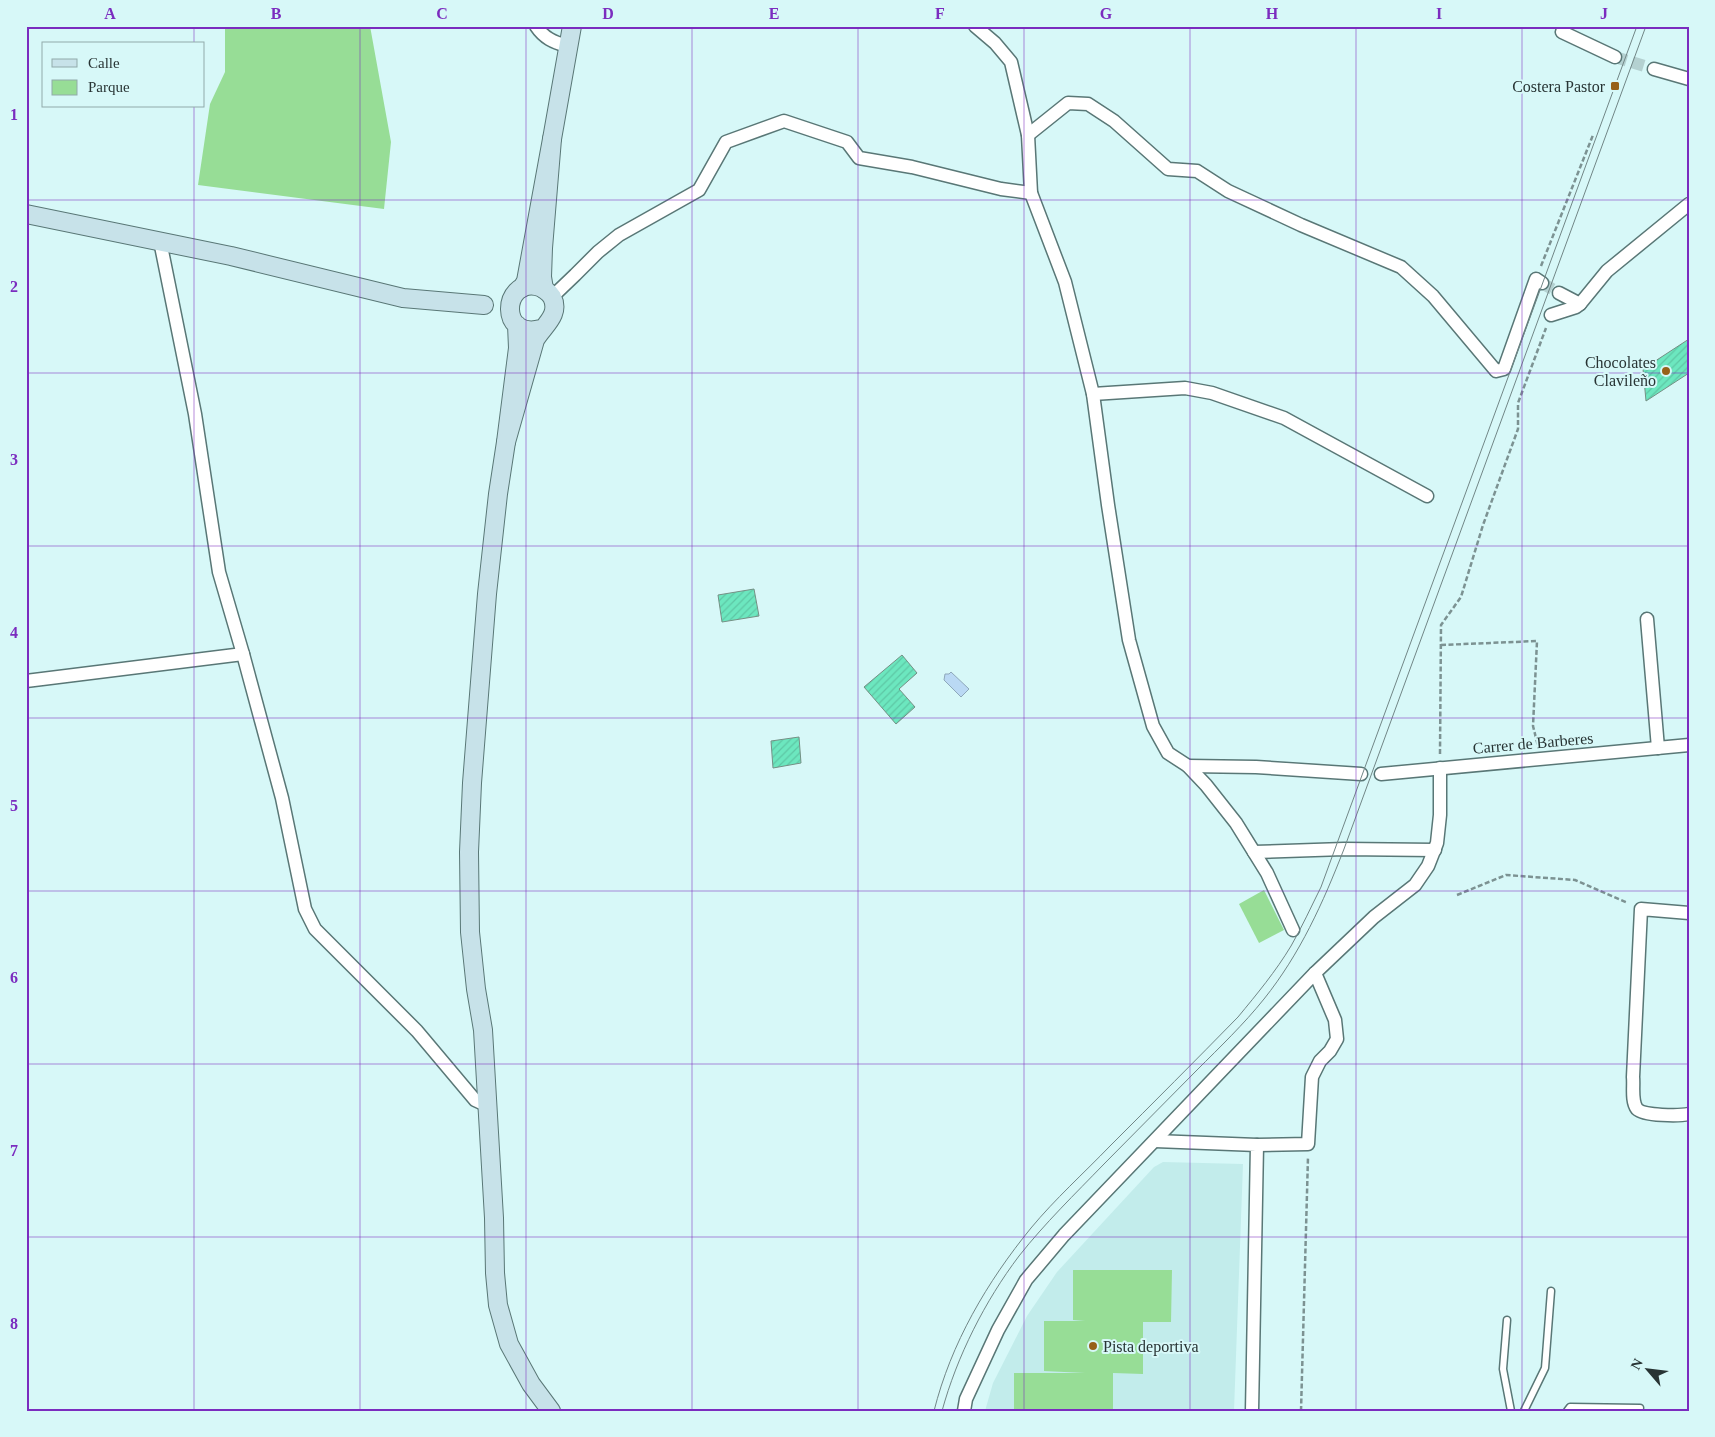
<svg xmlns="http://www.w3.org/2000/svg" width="1715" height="1437" font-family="'Times New Roman',serif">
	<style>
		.built { fill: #c2eceb }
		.park { fill: #97dd96 }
		.water { fill: #bad9f4; stroke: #8ea8ba }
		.building { fill: url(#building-hatch); stroke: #759085 }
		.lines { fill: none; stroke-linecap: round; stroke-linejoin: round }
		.street-tunnel { stroke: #b4d1d1; stroke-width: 12; stroke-dasharray: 12 6; stroke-linecap: butt }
		.lane-casing { stroke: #597776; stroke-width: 9 }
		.street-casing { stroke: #597776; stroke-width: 15 }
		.secondary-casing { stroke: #597776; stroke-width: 20 }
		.path { stroke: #7c9292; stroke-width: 2.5; stroke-dasharray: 5 2.5; stroke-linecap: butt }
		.lane { stroke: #fff; stroke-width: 6 }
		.street { stroke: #fff; stroke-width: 12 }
		.secondary { stroke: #c7e2e9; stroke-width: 18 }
		.tram { stroke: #718686; stroke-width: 1 }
		.grid { fill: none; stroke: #7b2cbf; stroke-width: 1; stroke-opacity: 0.55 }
		.poi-dot { fill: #976119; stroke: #d7f8f8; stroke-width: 2 }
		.labels { text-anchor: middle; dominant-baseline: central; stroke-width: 4; stroke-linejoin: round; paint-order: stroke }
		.poi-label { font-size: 16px; fill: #283434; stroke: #d7f8f8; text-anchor: end }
		.street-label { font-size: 16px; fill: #283434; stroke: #d7f8f8 }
		.neatline { fill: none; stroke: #7b2cbf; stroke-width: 2 }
		.grid-label { font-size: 16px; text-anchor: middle; font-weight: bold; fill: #7b2cbf }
	</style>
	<defs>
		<pattern id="building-hatch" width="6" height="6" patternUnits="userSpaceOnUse" patternTransform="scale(1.25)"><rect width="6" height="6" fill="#6ce7bf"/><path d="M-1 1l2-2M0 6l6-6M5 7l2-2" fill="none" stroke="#5ec7a5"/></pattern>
	</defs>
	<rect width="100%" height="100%" fill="#d7f8f8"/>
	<path class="built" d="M1163,1162L1243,1164L1234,1411H985L993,1383L1027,1316L1057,1272L1154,1167Z"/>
	<g class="park">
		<path d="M225,26H370L391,142L384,209L198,185L210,104L225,72Z"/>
		<path d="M1264,890L1284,930L1259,943L1239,904Z"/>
		<path d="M1073,1270H1172L1171,1322H1143V1374L1113,1373V1411H1014V1373H1085L1044,1371V1321H1085L1073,1320Z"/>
	</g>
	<path class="water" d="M951,672L969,689L961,697L944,680L945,674H949Z"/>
	<g class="building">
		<path d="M1689,339V373L1646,401L1643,369Z"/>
		<path d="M754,589L759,616L722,622L718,595Z"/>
		<path d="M902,655L917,673L899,689L915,707L896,724L864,687Z"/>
		<path d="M799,737L801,763L773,768L771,741Z"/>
	</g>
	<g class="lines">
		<g class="street-tunnel">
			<path d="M1615,57L1654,69"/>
			<path d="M1542,283L1559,293"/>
		</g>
		<g class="lane-casing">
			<g id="lane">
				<path d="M1507,1320L1503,1369L1511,1411"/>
				<path d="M1524,1411L1545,1368L1551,1291"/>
				<path d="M1567,1411L1570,1407L1640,1408"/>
			</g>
		</g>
		<g class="street-casing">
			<g id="street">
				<path d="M536,26C544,38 553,42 567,46"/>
				<path d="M975,26L995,43L1011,62L1028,135L1031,193L1065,282L1093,394L1108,505L1129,640L1153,726L1168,753L1188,766L1206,785L1236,823L1267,873L1293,930"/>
				<path d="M1562,32L1615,57"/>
				<path d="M1654,69L1689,79"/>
				<path d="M1028,135L1068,103L1088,104L1114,121L1168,169L1197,171L1228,191L1301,225L1401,267L1433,296L1496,371L1504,369L1536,279L1542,283"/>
				<path d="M160,241L195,414L219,572L243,654L282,798L305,909L315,929L417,1031L475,1100L488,1106"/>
				<path d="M1559,293L1580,304"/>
				<path d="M552,297L575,275L598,252L619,235L699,190L726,142L784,121L847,142L859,158L912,167L1001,189L1031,193"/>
				<path d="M1551,315L1576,307L1580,304L1607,271L1689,204"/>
				<path d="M1093,394L1185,388L1212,393L1284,418L1427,496"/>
				<path d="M1647,619L1658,748"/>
				<path d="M26,681L243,654"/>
				<path d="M1188,766L1256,767L1361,774"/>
				<path d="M1381,774L1689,745"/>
				<path d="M1254,852L1344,849L1435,850"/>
				<path d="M1689,913L1641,909L1633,1077C1634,1086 1631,1101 1637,1109C1644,1116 1679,1116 1689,1114"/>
				<path d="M1155,1141L1257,1145L1252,1411"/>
				<path d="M1257,1145L1308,1144L1312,1077L1320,1061L1330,1051L1337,1039L1335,1020L1315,973"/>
				<path d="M964,1411L966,1399L998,1330L1026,1280L1064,1235L1315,973L1374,917L1415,885L1428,866L1437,843L1440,815V768"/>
			</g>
		</g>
		<g class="secondary-casing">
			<g id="secondary">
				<path d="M552,139L572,26"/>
				<path d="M26,214L231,256L403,298L484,305"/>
				<path d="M522,288L526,281L552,139L543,248L542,277L544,289"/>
				<path d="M517,325L518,348L506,442L535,340C543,326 561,315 552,297C549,292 542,287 536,286C502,280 499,340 541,329"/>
				<path d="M506,442L498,494L487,594L472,783L469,852L470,932L476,989L483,1030L494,1218L495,1273L498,1305L509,1344L531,1384L551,1411"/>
			</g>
		</g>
		<g class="path">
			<path d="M1541,266L1593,135"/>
			<path d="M1441,645L1537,641L1533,726L1538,746"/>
			<path d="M1440,754L1441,625L1461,597L1483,525L1518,429V403L1546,328"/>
			<path d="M1457,895L1506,875L1575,880L1628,903"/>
			<path d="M1301,1411L1308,1157"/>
		</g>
		<use href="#lane" class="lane"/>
		<use href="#street" class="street"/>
		<use href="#secondary" class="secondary"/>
		<g class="tram">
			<path d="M934,1411C951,1343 987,1282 1031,1228C1055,1199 1084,1173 1110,1146C1153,1103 1196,1060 1238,1017C1257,994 1276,971 1291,946C1302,927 1311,907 1321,887L1637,26"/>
			<path d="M942,1411C957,1356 985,1301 1019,1256C1045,1223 1075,1194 1104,1164C1135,1133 1166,1101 1197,1070C1220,1047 1244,1024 1264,999C1300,954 1323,903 1344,849L1646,26"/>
		</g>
	</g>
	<path class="grid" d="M194,26V44M360,26V1411M526,26V1411M692,26V1411M858,26V1411M1024,26V1411M1190,26V1411M1356,26V1411M1522,26V1411M194,106V1411M26,200H1689M26,373H1689M26,546H1689M26,718H1689M26,891H1689M26,1064H1689M26,1237H1689"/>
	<g class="poi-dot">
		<rect x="1610" y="81" width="10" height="10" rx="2.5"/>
		<circle cx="1666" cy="371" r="5"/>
		<circle cx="1093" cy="1346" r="5"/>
	</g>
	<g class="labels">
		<g class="poi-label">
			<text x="1605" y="86">Costera Pastor</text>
			<text x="1656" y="362">Chocolates<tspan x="1656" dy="18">Clavileño</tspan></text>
			<text x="1103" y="1346" text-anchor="start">Pista deportiva</text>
		</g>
		<g class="street-label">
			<text transform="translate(1533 743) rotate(-5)">Carrer de Barberes</text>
		</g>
	</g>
	<rect width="1715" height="1437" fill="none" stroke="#d7f8f8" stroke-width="55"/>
	<rect x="42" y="42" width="162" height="65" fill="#d7f8f8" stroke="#91aaaa"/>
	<rect x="52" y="59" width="25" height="8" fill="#c7e2e9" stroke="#91aaaa"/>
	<text x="88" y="68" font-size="15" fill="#283434">Calle</text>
	<rect x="52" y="80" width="25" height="15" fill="#97dd96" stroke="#91aaaa"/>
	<text x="88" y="92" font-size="15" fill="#283434">Parque</text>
	<g transform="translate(1648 1370) rotate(298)" stroke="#d7f8f8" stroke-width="4" paint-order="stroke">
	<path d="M0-4L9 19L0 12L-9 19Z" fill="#283434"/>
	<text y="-8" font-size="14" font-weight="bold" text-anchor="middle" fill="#283434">N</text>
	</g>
	<rect x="28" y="28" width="1660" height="1382" class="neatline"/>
	<g class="grid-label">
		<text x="110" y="19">A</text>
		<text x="276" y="19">B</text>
		<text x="442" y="19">C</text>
		<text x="608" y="19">D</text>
		<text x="774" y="19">E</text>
		<text x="940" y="19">F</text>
		<text x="1106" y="19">G</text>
		<text x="1272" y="19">H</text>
		<text x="1439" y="19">I</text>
		<text x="1604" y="19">J</text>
		<text x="14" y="120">1</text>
		<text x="14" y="292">2</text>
		<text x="14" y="465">3</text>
		<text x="14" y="638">4</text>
		<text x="14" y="811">5</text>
		<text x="14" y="983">6</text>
		<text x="14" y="1156">7</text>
		<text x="14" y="1329">8</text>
	</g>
</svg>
